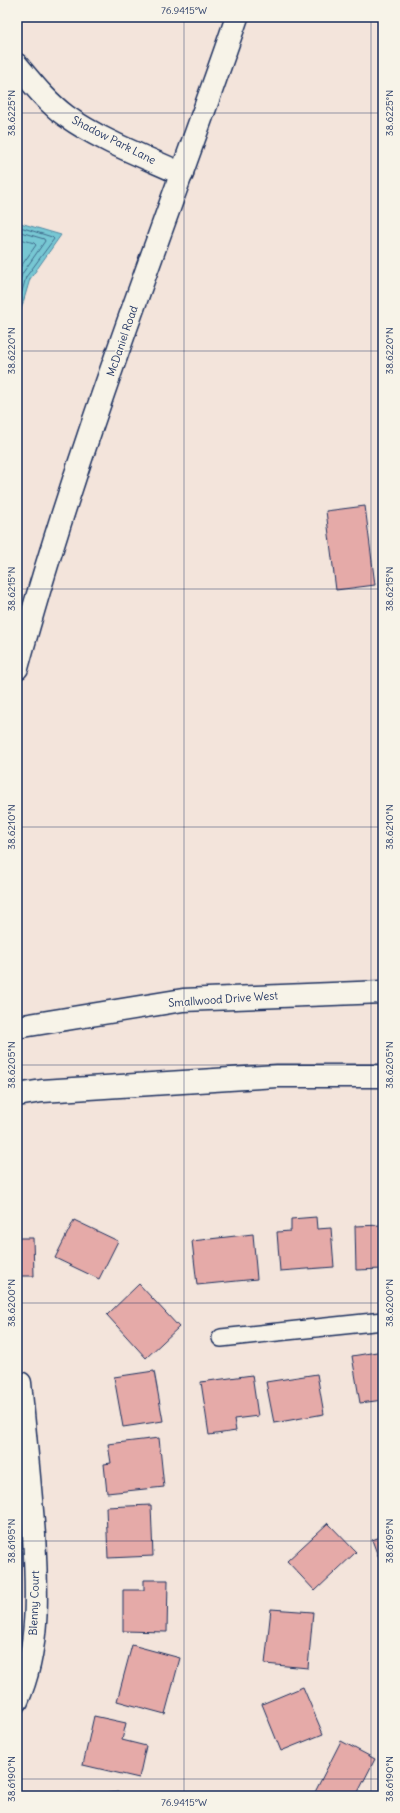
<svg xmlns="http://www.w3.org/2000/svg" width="400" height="1813" font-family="Delius,sans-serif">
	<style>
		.water { fill: #77c7d3; stroke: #528aa4 }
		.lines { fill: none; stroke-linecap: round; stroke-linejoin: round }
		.shore { stroke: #406c8d; stroke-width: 1 }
		.building { fill: #e5aaa8; stroke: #1b2f5e }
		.lane-casing { stroke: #1b2f5e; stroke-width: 20 }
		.street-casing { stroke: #1b2f5e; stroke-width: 25 }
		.secondary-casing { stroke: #1b2f5e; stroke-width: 25 }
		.lane { stroke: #f7f3e8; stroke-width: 17 }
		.street { stroke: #f7f3e8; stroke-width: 22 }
		.secondary { stroke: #f7f3e8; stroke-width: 22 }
		.ticks { fill: none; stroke: #1b2f5e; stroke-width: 1; stroke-opacity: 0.45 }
		.labels { text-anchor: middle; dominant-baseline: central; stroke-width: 3; stroke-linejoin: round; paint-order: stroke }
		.street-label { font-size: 11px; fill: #1b2f5e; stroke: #f7f3e8 }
		.neatline { fill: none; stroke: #1b2f5e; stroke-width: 1.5 }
		.ticks-label { font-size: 10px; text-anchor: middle; fill: #1b2f5e }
	</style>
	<rect width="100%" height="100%" fill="#f3e4db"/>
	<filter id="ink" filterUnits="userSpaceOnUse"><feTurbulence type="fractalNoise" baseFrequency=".025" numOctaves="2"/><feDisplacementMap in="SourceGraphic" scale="8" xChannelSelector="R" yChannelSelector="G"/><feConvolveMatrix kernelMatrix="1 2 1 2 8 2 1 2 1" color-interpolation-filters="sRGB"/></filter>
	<g filter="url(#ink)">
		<path class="water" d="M17,222L61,235L30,279L17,323Z"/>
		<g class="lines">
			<g class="shore">
				<path d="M17,226L52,237L54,239L26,277L17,309"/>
				<path d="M17,231L44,239L45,241L22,274L17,291"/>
				<path d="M17,238L34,243L36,245L17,272"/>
			</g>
		</g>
		<g class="building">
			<path d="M365,506L375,585L336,590L326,511Z"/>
			<path d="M316,1217L317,1229L331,1228L334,1267L280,1271L277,1232L291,1231V1219Z"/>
			<path d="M74,1220L118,1241L99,1279L55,1258Z"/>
			<path d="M383,1225V1269L356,1270L355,1226Z"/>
			<path d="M253,1234L257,1279L197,1285L192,1241Z"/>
			<path d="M17,1238H33L34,1276H17Z"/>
			<path d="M139,1284L179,1327L146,1358L107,1315Z"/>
			<path d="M383,1351V1400L360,1403L352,1356Z"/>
			<path d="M154,1371L163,1421L123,1427L114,1377Z"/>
			<path d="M317,1374L324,1414L274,1423L266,1382Z"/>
			<path d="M252,1375L258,1416L234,1419L236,1431L209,1435L201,1382Z"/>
			<path d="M159,1438L164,1487L107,1493L104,1464L111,1463L108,1444Z"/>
			<path d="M151,1505L153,1556L108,1558L106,1507Z"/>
			<path d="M328,1523L356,1552L315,1591L287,1561Z"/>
			<path d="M383,1536V1569L372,1540Z"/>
			<path d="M144,1580H168L167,1632L123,1631V1590H144Z"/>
			<path d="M271,1609L313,1612L308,1668L265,1664Z"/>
			<path d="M132,1645L180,1658L165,1714L117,1701Z"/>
			<path d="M303,1687L323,1734L281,1751L262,1704Z"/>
			<path d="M94,1716L126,1723L122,1740L146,1746L139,1778L83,1765Z"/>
			<path d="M341,1741L375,1759L356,1796H313Z"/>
			<path d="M119,1792L120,1796H56V1795L82,1793L83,1796Z"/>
		</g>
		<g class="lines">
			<g class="lane-casing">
				<path id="lane" d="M221,1338L383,1321"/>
			</g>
			<g class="street-casing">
				<g id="street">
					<path d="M17,65C32,83 47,102 66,116C101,141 143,156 182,174"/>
					<path d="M17,1701C40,1650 37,1590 34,1535C30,1484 25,1434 20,1383"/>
				</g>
			</g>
			<g class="secondary-casing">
				<g id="secondary">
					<path d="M17,668C77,447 162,234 237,17"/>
					<path d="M17,1027L183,1000L383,992"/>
					<path d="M17,1095L42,1091L277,1076H383"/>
				</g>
			</g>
			<use href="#lane" class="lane"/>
			<use href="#street" class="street"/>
			<use href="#secondary" class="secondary"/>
		</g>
	</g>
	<path class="ticks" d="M184,17V1796M371,17V1796M17,113H383M17,351H383M17,589H383M17,827H383M17,1065H383M17,1303H383M17,1541H383M17,1779H383"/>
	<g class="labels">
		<g class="street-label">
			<text transform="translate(114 140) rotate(27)">Shadow Park Lane</text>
			<text transform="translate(122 341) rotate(-71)">McDaniel Road</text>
			<text transform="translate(223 999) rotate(-4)">Smallwood Drive West</text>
			<text transform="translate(34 1603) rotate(-88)">Blenny Court</text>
		</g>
	</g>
	<rect width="400" height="1813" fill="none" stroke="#f7f3e8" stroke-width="44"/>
	<rect x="22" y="22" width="356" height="1769" class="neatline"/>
	<g class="ticks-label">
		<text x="184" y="14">76.9415°W</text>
		<text transform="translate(11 113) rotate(-90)" y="4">38.6225°N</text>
		<text transform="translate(389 113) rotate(-90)" y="4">38.6225°N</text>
		<text transform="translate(11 351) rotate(-90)" y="4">38.6220°N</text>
		<text transform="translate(389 351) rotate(-90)" y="4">38.6220°N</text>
		<text transform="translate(11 589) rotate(-90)" y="4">38.6215°N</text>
		<text transform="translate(389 589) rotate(-90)" y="4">38.6215°N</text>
		<text transform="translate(11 827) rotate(-90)" y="4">38.6210°N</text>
		<text transform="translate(389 827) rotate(-90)" y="4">38.6210°N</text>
		<text transform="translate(11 1065) rotate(-90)" y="4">38.6205°N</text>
		<text transform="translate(389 1065) rotate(-90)" y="4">38.6205°N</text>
		<text transform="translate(11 1303) rotate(-90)" y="4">38.6200°N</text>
		<text transform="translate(389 1303) rotate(-90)" y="4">38.6200°N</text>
		<text transform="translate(11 1541) rotate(-90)" y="4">38.6195°N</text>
		<text transform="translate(389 1541) rotate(-90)" y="4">38.6195°N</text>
		<text transform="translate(11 1779) rotate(-90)" y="4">38.6190°N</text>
		<text transform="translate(389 1779) rotate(-90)" y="4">38.6190°N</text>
		<text x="184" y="1806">76.9415°W</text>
	</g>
</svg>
